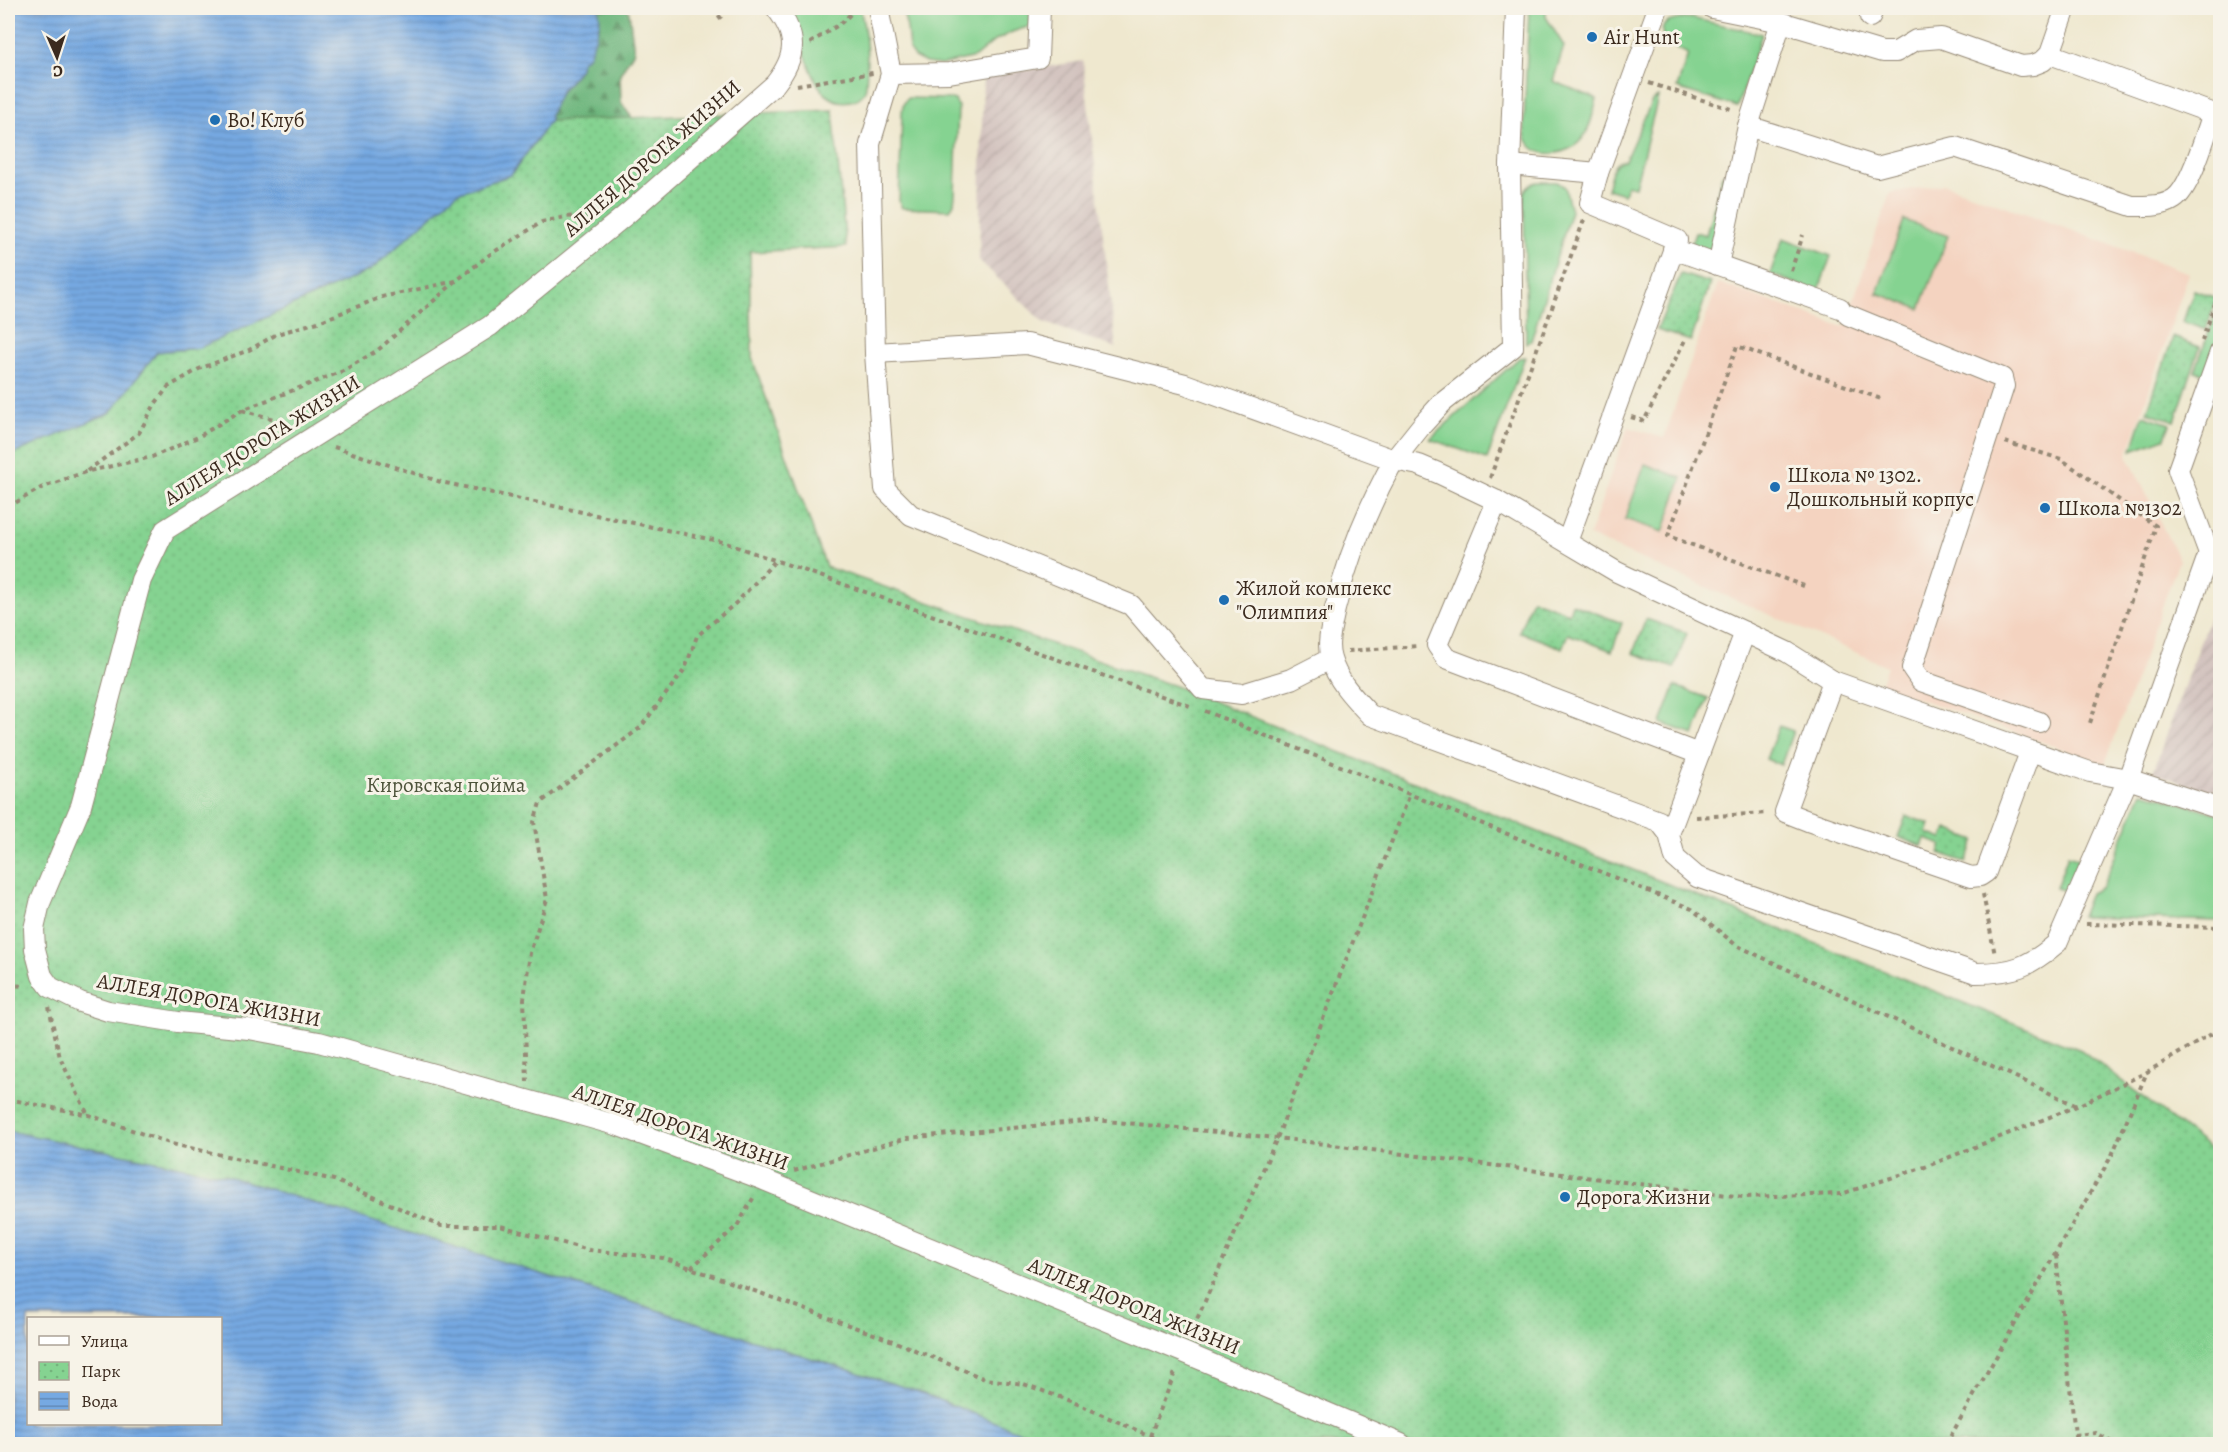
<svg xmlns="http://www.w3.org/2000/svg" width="2228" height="1452" font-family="Alegreya,serif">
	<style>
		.built { fill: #f4d3c0 }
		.industrial { fill: url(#industrial-furrows) }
		.green { fill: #85d391; stroke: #607e58; stroke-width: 1.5 }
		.forest { fill: url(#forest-firs); stroke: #54704c; stroke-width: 1.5 }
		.park { fill: url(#park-dots); stroke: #607e58; stroke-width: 1.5 }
		.water { fill: url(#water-rules); stroke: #586a80; stroke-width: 1.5; fill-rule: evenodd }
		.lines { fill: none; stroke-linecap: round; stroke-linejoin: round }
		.minor-casing { stroke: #958976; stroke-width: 22 }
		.path { stroke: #958976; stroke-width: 4; stroke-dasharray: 4.5 4.5; stroke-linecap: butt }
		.minor { stroke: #fff; stroke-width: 20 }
		.poi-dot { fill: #1f6fb2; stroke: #f7f3e8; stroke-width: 2 }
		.labels { text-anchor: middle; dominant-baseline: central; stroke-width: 6; stroke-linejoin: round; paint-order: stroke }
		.poi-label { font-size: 21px; fill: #3b2a1e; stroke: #f7f3e8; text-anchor: start }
		.street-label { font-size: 21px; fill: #3b2a1e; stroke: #f7f3e8 }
		.park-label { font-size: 21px; fill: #4e543b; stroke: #f7f3e8 }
	</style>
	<defs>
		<pattern id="industrial-furrows" width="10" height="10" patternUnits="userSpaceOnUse" patternTransform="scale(1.5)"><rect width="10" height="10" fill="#d0c0bc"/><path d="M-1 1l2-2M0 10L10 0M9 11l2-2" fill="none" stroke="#b4a5a1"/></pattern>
		<pattern id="forest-firs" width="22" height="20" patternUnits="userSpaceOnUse" patternTransform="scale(1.5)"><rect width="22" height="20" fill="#6cb57b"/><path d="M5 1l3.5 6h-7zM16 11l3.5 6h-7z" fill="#5a9364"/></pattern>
		<pattern id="park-dots" width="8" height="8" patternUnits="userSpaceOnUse" patternTransform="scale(1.5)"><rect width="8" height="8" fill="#85d391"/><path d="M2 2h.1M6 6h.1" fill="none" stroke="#74b57d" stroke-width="1.8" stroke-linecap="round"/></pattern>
		<pattern id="water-rules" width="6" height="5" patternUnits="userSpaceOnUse" patternTransform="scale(1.5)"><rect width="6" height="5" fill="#76a9e2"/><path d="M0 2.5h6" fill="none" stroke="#628ab7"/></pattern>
	</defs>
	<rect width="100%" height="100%" fill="#f7f3e8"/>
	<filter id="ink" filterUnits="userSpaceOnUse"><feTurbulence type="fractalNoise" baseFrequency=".0167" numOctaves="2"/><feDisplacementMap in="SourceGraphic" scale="12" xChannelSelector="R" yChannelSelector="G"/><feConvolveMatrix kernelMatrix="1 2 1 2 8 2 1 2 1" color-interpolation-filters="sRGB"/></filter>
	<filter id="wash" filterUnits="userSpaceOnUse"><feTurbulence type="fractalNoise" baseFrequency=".008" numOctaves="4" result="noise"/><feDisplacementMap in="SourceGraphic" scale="24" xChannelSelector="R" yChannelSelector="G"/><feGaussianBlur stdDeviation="1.35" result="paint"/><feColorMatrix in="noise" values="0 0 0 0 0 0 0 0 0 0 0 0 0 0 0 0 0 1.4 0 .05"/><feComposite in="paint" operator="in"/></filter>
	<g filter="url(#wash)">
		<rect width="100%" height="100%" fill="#efe8cf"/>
		<path class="built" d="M1944,184L2189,273L2127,455L2179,560L2105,764L1880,685L1887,666L1589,536L1628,427L1664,438L1718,283L1844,327L1890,193Z"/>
		<g class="industrial">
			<path d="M1083,61L1116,348L1043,322L979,260L983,77Z"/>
			<path d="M2220,587V797L2153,772Z"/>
		</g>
		<g class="green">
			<path d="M783,8H860C867,36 868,57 866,86C865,94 860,99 851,101C811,110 806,42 791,19C789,15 786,11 783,8Z"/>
			<path d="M902,8H1035L1034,25L1012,32L993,42L975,57L941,65L926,63L914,57L909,50L907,28Z"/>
			<path d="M1529,8H1546V17L1564,46L1553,81L1597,99C1593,112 1591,128 1582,139C1569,155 1536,162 1526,138C1524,134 1525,128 1524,124Z"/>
			<path d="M1691,18L1762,34L1737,107L1677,88L1688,54L1665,42C1655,19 1675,20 1691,18Z"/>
			<path d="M1658,97L1635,187L1627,185L1624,194L1607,189C1611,177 1611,161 1625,160L1652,101Z"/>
			<path d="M907,98L951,99L955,100L958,107L955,195L954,203L950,210L902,208L899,201L902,113L903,105Z"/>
			<path d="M1722,175H1726L1727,180L1712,252L1707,253L1690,248L1695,232L1706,235Z"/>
			<path d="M1557,182L1565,187L1571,211L1531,341L1526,343L1524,193C1529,179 1544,182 1557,182Z"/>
			<path d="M1904,220L1948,236L1920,309L1877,293Z"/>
			<path d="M1783,238L1831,256L1818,292L1770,274Z"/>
			<path d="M2220,301V335L2207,374L2195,371Z"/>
			<path d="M1525,357L1487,459L1430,439L1519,358Z"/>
			<path d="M2143,415L2170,424L2165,438L2132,450Z"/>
			<path d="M1645,464L1682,478L1663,532L1625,519Z"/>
			<path d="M1675,686L1708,698L1694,735L1661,723Z"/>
			<path d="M1779,726L1793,731L1781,765L1766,759Z"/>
			<path d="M2142,792L2220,814L2219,921L2081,917L2090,893L2102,887Z"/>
			<path d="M2068,855L2079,859L2066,891L2056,888Z"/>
		</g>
		<path class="forest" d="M599,8H627L629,12L634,51L620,74L621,102L632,118L550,121V114L561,91L579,70L582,61L589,54L599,27Z"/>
		<g class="park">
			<path d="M833,110L846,247L750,252L752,358L826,567L1175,686L2081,1050L2220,1156V1444H1051L916,1391L224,1175L8,1131V456L110,413L157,352L199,348L372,269L457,193L511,175L550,121Z"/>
			<path d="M1681,274L1710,283L1691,341L1657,330Z"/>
			<path d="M2194,290L2217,298L2206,330L2183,322Z"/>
			<path d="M2173,337L2200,347L2175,421L2147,412Z"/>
			<path d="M1532,599L1569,613L1572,604L1622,623L1612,651L1568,634L1562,648L1519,632Z"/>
			<path d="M1646,619L1687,633L1674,668L1633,653Z"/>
			<path d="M1906,816L1930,824L1927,833L1943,839L1947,829L1975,840L1966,862L1939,853L1942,845L1925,839L1922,846L1898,837Z"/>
		</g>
		<g class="water">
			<path d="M8,8H599L600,22L593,45L589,55L582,61L579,70L561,91L550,114V121L511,175L457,193L372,269L199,348L157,352L110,413L8,456Z"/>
			<path d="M8,1131L224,1175L916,1391L1051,1444H8ZM28,1318H220V1424H28Z"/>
		</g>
	</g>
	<g filter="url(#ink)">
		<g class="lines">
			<g class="minor-casing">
				<g id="minor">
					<path d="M776,8C798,36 797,56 775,84L627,214L490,326L165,530L141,580L81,806L40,903L34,929L35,949L42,976L50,987L80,1002L108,1011L178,1022L249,1029L319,1042L616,1125L764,1180L1183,1352L1401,1444"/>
					<path d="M878,8L891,74L870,144L875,353L885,489L911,515L1131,605L1203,689L1242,694L1291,679L1330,659"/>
					<path d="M1516,8L1510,165L1513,347L1442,403L1422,425L1394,460L1419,465L1438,473L1497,501L1617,572L1787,652L1833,681L2090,772L2128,779L2220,809"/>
					<path d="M1712,8L1781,22L1882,52H1896L1916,40L1941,38L2021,66L2033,65L2043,61L2050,54L2066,8"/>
					<path d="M1870,17L1874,8"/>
					<path d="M2050,54L2220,116"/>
					<path d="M891,74L949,73L1038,58L1040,8"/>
					<path d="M1748,126L1781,22"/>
					<path d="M1510,165L1598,173L1658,8"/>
					<path d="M1673,249L1840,308"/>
					<path d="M1718,265L1748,126L1877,167L1955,147L2132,206C2146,206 2162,207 2174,199C2191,188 2206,133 2213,113"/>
					<path d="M1848,315L2002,378L2004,386L1912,668L1921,681L2039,722"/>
					<path d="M875,353L1027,344L1185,384L1394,460C1368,507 1348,556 1335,609C1332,624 1326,644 1331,659C1337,681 1355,699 1370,715L1659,821L1669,834L1675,858L1697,877L1976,973C2013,973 2029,967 2057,943L2128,779L2209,553L2220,557"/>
					<path d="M1497,501L1437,645L1446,658L1699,754"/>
					<path d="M1567,542L1677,240L1590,203L1598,173"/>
					<path d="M2209,553L2178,470L2220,352"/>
					<path d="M1833,681L1785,812L1808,821L1971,877L1980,876L1986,872L2030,752"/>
					<path d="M1669,834L1745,632"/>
				</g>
			</g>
			<g class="path">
				<path d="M713,8L723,21"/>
				<path d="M810,43L840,24L857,8"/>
				<path d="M1649,83L1734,110"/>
				<path d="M797,85L873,73"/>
				<path d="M1791,271L1803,235"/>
				<path d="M2202,341L2217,298L2220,297"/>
				<path d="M242,410L277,420L292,429"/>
				<path d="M1631,417L1644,421L1685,340"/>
				<path d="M2005,442L2061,459L2156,526L2090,723"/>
				<path d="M334,447L441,482L723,542L1193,707"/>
				<path d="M87,471L139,433L155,404L168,387L199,369L249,350L277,334L318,322L382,297L456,281"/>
				<path d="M1490,478L1584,220"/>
				<path d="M8,507L41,488L85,472L152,457L198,437L242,410L343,371L378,350L456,281L489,255L542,222L565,217L593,215"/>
				<path d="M1804,586L1668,536L1737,346L1884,400"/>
				<path d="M1348,651L1419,646"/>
				<path d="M1205,711L1692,909L1736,945L2077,1106"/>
				<path d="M1696,817L1766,813"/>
				<path d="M1983,894L1995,955"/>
				<path d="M2086,924L2220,927"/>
				<path d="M8,985L26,986"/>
				<path d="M49,1007L60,1058L88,1115"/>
				<path d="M527,1082L524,999L530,953L547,899L534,822L540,803L640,728L685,669L697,636L738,601L776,560"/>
				<path d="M8,1099L89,1115L172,1144L334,1180L441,1226H500L589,1250L663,1258L893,1341L985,1379L1024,1384L1073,1402L1168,1444"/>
				<path d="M794,1171L907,1138L1096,1120L1277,1138L1743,1197L1841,1194L1925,1167L2077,1106L2147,1072L2220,1029"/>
				<path d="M2056,1255L2076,1444"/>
				<path d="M691,1268L737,1226L755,1195"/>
				<path d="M1190,1335L1277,1138L1410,794"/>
				<path d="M2074,1435L2096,1433L2116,1444"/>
				<path d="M1150,1436L1176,1370"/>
				<path d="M1946,1444L2112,1155L2147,1072"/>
			</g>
			<use href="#minor" class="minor"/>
		</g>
	</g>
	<g class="poi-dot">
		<circle cx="1592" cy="37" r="6"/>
		<circle cx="215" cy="120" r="6"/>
		<circle cx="1775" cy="487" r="6"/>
		<circle cx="2045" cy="508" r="6"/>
		<circle cx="1224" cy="600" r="6"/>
		<circle cx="1565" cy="1197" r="6"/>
	</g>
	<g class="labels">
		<g class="poi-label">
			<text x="1604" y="37">Air Hunt</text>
			<text x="227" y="120">Во! Клуб</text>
			<text x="1787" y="475">Школа № 1302.<tspan x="1787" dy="24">Дошкольный корпус</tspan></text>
			<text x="2057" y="508">Школа №1302</text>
			<text x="1236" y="588">Жилой комплекс<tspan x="1236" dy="24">"Олимпия"</tspan></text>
			<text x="1577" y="1197">Дорога Жизни</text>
		</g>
		<g class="street-label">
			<text transform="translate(652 158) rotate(-41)">АЛЛЕЯ ДОРОГА ЖИЗНИ</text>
			<text transform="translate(262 440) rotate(-32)">АЛЛЕЯ ДОРОГА ЖИЗНИ</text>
			<text transform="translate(209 1000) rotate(10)">АЛЛЕЯ ДОРОГА ЖИЗНИ</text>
			<text transform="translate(681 1127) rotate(19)">АЛЛЕЯ ДОРОГА ЖИЗНИ</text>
			<text transform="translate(1134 1306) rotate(22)">АЛЛЕЯ ДОРОГА ЖИЗНИ</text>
		</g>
		<g class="park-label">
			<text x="446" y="785">Кировская пойма</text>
		</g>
	</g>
	<rect width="2228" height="1452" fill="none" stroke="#f7f3e8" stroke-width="30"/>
	<rect x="27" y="1317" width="195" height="108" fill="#f7f3e8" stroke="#aca397" stroke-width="1.5"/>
	<rect x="39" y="1336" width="30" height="9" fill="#ffffff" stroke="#aca397" stroke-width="1.5"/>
	<text x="81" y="1347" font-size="18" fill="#3b2a1e">Улица</text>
	<rect x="39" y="1362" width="30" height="18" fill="url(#park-dots)" stroke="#aca397" stroke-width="1.5"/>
	<text x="81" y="1377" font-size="18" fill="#3b2a1e">Парк</text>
	<rect x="39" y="1392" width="30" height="18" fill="url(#water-rules)" stroke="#aca397" stroke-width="1.5"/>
	<text x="81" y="1407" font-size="18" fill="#3b2a1e">Вода</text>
	<g transform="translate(57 57) rotate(177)" stroke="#f7f3e8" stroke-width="4.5" paint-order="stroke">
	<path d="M0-4.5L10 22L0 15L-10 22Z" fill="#3b2a1e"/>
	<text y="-9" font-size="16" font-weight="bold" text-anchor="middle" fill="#3b2a1e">С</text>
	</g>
</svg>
